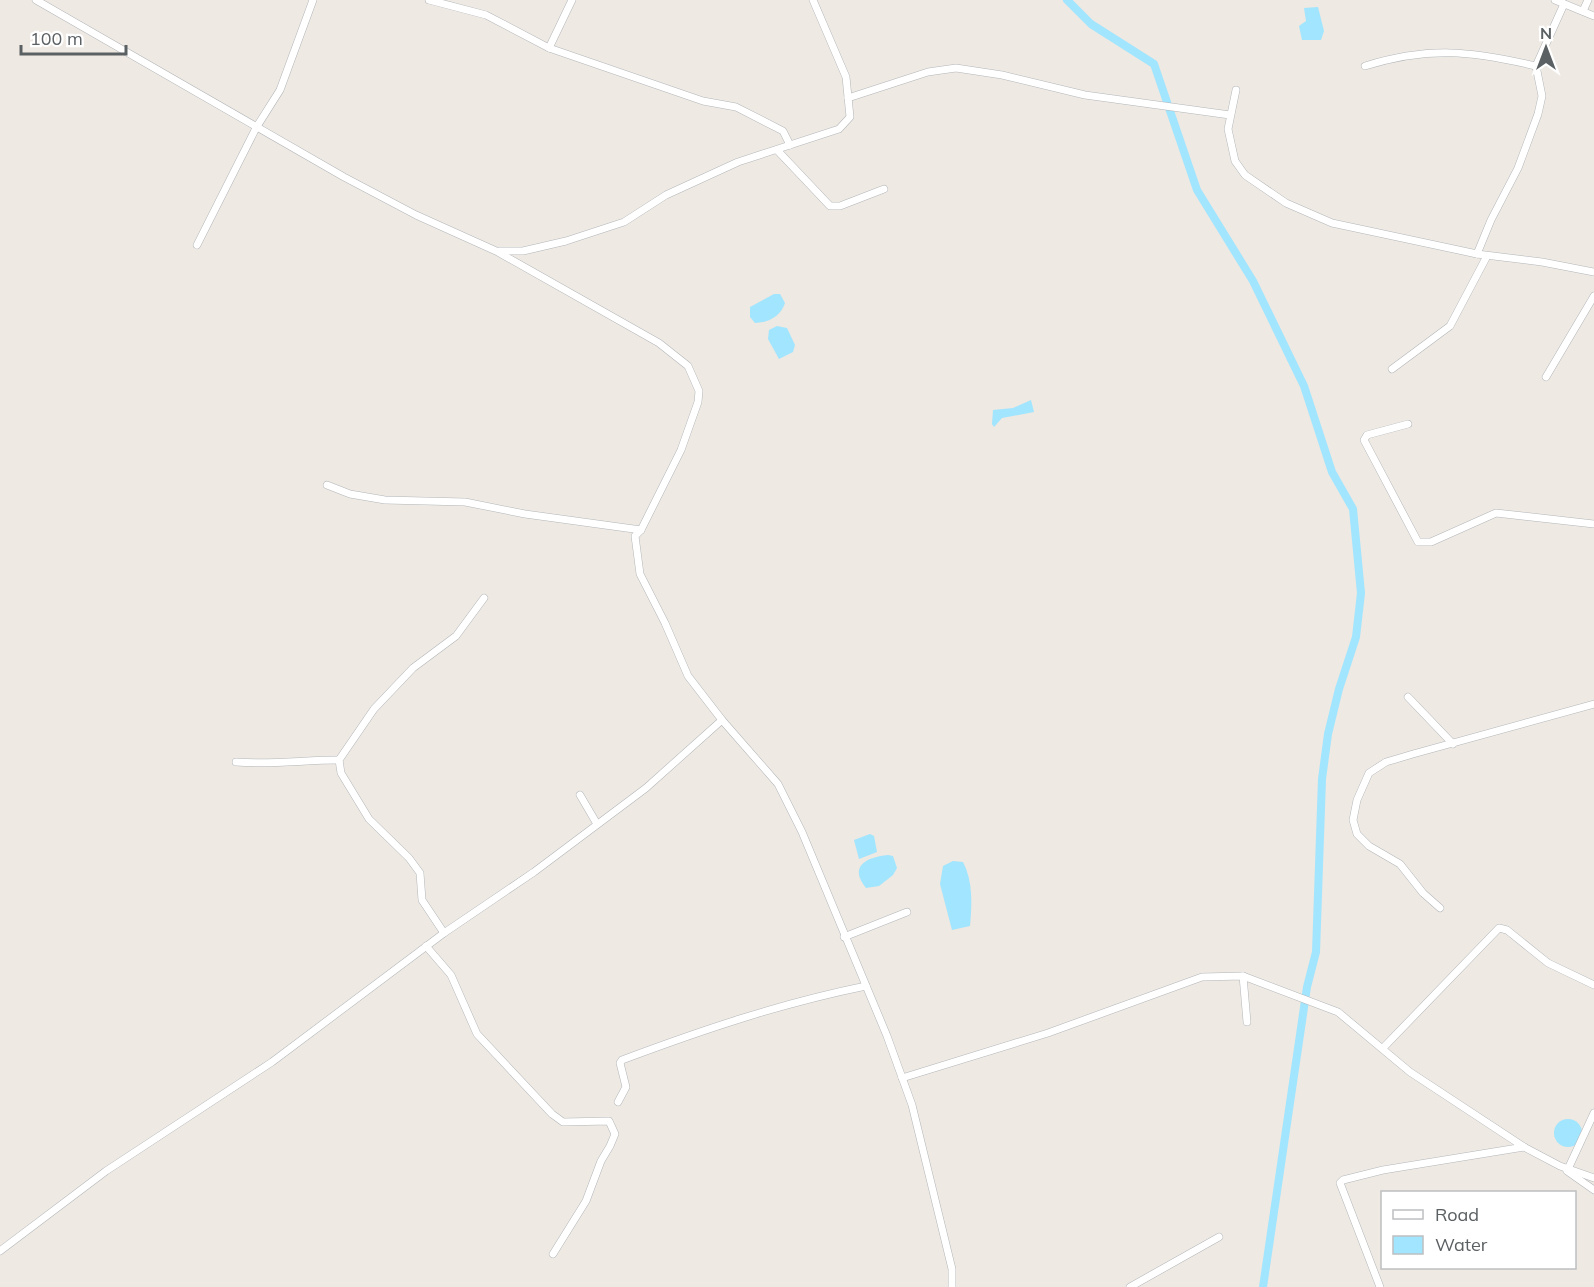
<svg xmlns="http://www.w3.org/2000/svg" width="1594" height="1287" font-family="Mulish,sans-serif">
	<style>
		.water { fill: #a1e5ff }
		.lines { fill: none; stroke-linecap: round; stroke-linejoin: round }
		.canal { stroke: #a1e5ff; stroke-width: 8 }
		.minor-casing { stroke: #b3b6ba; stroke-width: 8 }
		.minor { stroke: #fff; stroke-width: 7 }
	</style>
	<rect width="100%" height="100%" fill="#eee9e2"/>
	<g class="water">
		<path d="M1318,7L1324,31L1321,40H1302L1299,26L1306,21L1304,8Z"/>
		<path d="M774,294H780L785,303C781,316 768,323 755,323L750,317V307Z"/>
		<path d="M777,326L787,328L795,345L793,352L779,359L768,339L769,330Z"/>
		<path d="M1031,400L1034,412L1002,418L994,427L992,424L993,410L1013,408Z"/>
		<path d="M870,834L874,836L877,852L859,859L854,840Z"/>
		<path d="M888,855L893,856L897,868L893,875L879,886L866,888C848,866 867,857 888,855Z"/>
		<path d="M953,861L963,862C973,881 972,904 970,926L952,930L940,884L943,866Z"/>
		<circle cx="1568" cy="1133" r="14"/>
	</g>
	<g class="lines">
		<path class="canal" d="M1067,0L1091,24L1154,64L1197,190L1253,281L1304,386L1332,472L1353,509L1361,593L1356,637L1339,689L1328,734L1322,779L1316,952L1307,987L1263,1287"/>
		<g class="minor-casing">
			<g id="minor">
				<path d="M36,0L344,177L416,215L496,251L659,343L688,366L699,391L698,402L681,450L641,530L635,536L640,574L665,623L688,676L722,720L778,784L802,832L887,1036L912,1105L952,1269V1287"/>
				<path d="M429,0L486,15L549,48L703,101L736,107L783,131L790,145"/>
				<path d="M1555,0L1594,16"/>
				<path d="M1583,11L1588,0"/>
				<path d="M549,48L572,0"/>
				<path d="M1365,66C1430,46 1471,51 1536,66L1564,4"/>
				<path d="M1236,90L1228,129L1235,161L1245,175L1286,203L1332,223L1477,254L1542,262L1594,272"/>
				<path d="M848,98L928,72L956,68L1002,75L1085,95L1230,115"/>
				<path d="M777,150L830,206H840L884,189"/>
				<path d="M197,245L256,128L280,90L313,0"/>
				<path d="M499,251H523L566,241L624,222L666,195L738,162L839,129L850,117L846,77L813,0"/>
				<path d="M1477,254L1491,220L1518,168L1538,114L1542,96L1536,66"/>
				<path d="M1392,369L1450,326L1487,256"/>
				<path d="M1546,377L1594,296"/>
				<path d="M1408,424L1367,435L1364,440L1418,542H1431L1496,513L1594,524"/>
				<path d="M327,485L350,494L385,500L465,502L525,514L641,530"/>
				<path d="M1408,697L1453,744"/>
				<path d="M236,762C271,765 304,760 339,760"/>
				<path d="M580,795L597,824"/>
				<path d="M1440,908L1423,893L1400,864L1369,846L1357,834L1353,820L1357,800L1369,773L1386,762L1413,754L1594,704"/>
				<path d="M444,933L422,900L420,873L409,858L369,819L341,773L339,760L374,709L413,668L456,636L484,598"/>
				<path d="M844,937L907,912"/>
				<path d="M426,946L451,975L477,1034L552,1114L563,1122L609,1121L615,1134L610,1146L601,1161L586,1201L553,1254"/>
				<path d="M1243,976L1247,1022"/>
				<path d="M1383,1048L1499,928L1507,930L1548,963L1594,985"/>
				<path d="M902,1078L1048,1033L1202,977L1243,976L1338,1012L1410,1072L1524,1147L1560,1166L1594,1178"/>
				<path d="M618,1102L626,1087L620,1063L622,1060C702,1030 782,1003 866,986"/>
				<path d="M1568,1169L1594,1113"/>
				<path d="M1567,1171L1594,1190"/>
				<path d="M0,1251L106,1171L272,1062L444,933L534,872L646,788L722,720"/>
				<path d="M1130,1287L1219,1237"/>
				<path d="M1380,1287L1340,1183L1343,1180L1383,1170L1524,1147"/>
			</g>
		</g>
		<use href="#minor" class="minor"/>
	</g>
	<rect x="1381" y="1191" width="195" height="78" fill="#ffffff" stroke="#bdbfc1" stroke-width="1.5"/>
	<rect x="1393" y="1210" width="30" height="9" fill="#ffffff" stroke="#bdbfc1" stroke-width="1.5"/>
	<text x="1435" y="1221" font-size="18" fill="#5b6063">Road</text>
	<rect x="1393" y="1236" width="30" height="18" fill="#a1e5ff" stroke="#bdbfc1" stroke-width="1.5"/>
	<text x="1435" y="1251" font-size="18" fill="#5b6063">Water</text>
	<g transform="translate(1546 48)" stroke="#ffffff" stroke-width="4.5" paint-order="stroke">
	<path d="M0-4.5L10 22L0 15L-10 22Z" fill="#5b6063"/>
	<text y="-9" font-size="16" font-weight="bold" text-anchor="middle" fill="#5b6063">N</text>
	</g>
	<path d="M21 45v9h105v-9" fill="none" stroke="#5b6063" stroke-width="3"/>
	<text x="30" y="45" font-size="18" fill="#5b6063" stroke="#ffffff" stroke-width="4.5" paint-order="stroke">100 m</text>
</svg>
